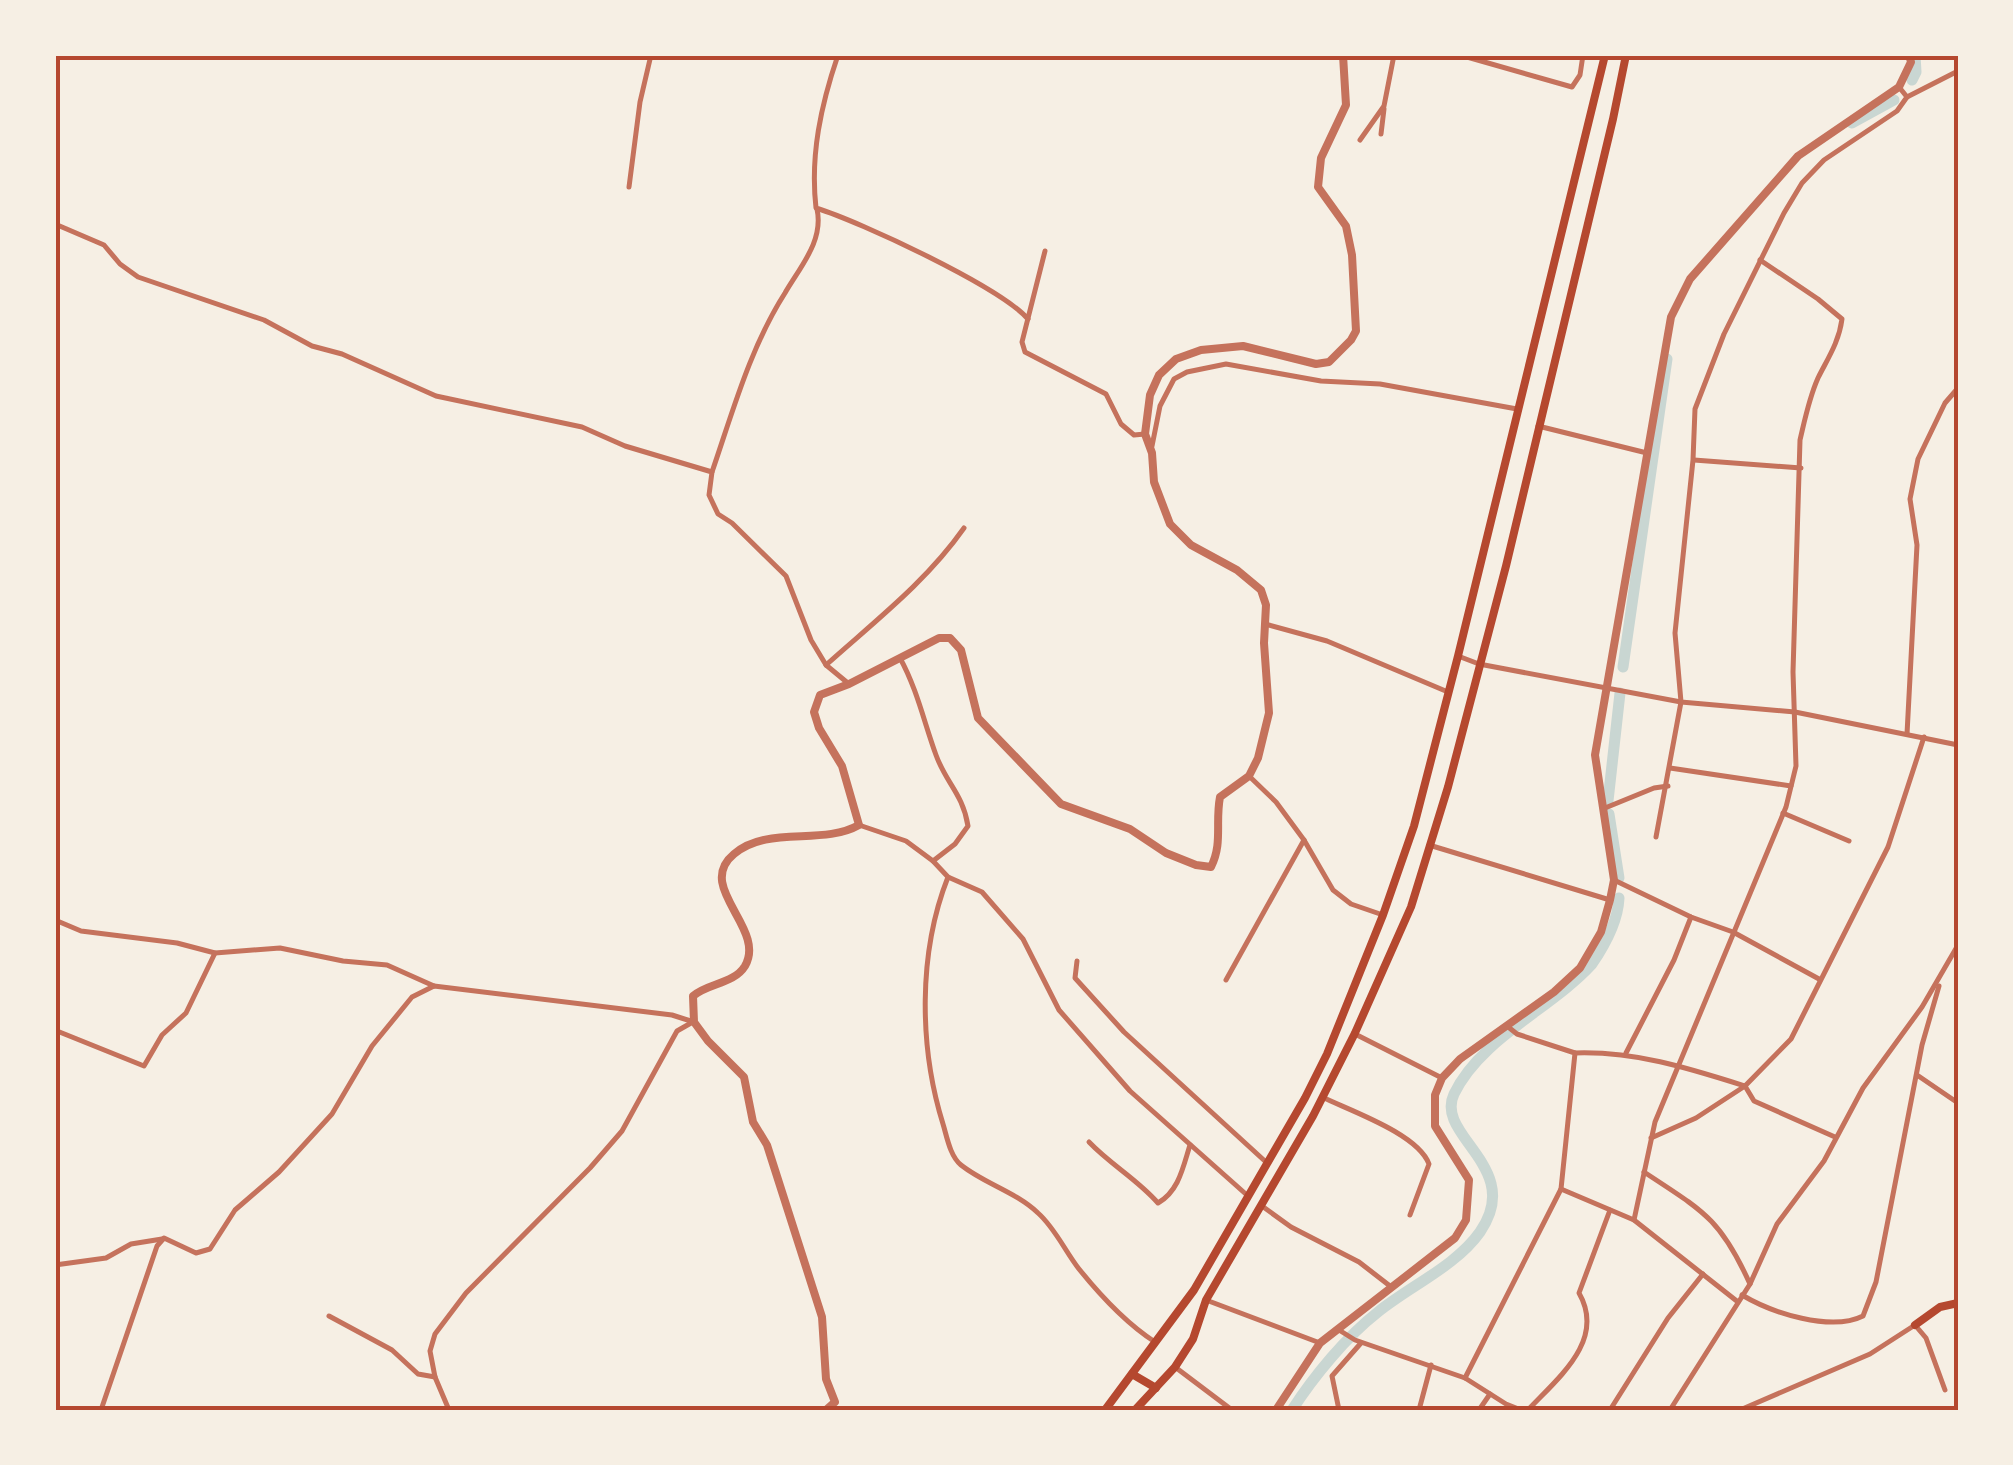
<svg xmlns="http://www.w3.org/2000/svg" width="2013" height="1465" font-family="'PT Sans Narrow',sans-serif">
	<style>
		.lines { fill: none; stroke-linecap: round; stroke-linejoin: round }
		.canal { stroke: #c9d6d2; stroke-width: 11 }
		.minor { stroke: #c5725c; stroke-width: 5 }
		.tertiary { stroke: #c5725c; stroke-width: 8 }
		.secondary { stroke: #b5482f; stroke-width: 8 }
		.neatline { fill: none; stroke: #b5482f; stroke-width: 4 }
	</style>
	<rect width="100%" height="100%" fill="#f6efe4"/>
	<g class="lines">
		<g class="canal">
			<path d="M1912,80L1916,72L1915,55"/>
			<path d="M1852,123L1894,100"/>
			<path d="M1623,667L1667,359"/>
			<path d="M1608,801L1620,693"/>
			<path d="M1609,814L1619,878"/>
			<path d="M1292,1410C1314,1376 1346,1337 1378,1312C1410,1286 1456,1266 1480,1232C1525,1167 1434,1136 1454,1094C1480,1039 1552,1008 1592,964C1605,945 1618,921 1619,898"/>
		</g>
		<g class="minor">
			<path d="M838,55C821,105 810,155 816,208C861,222 1000,287 1028,319"/>
			<path d="M1460,55L1572,87L1580,75L1583,55"/>
			<path d="M1907,97L1958,71"/>
			<path d="M1381,134L1384,109"/>
			<path d="M1360,140L1384,106L1394,55"/>
			<path d="M629,187L640,102L651,55"/>
			<path d="M55,224L104,245L120,264L138,277L264,320L312,346L342,354L436,396L582,427L625,446L712,472L709,495L718,514L732,523L786,576L811,640L826,665L849,684"/>
			<path d="M1045,251L1022,342L1025,352L1106,394L1121,424L1134,435L1145,434"/>
			<path d="M1538,426L1647,453"/>
			<path d="M1152,446L1160,406L1174,379L1187,372L1226,364L1321,381L1380,384L1517,409"/>
			<path d="M1694,460L1801,468"/>
			<path d="M712,472C733,411 750,348 785,293C800,267 824,241 817,209"/>
			<path d="M1265,624L1327,641L1448,692"/>
			<path d="M1458,656L1479,664L1681,702L1795,712L1958,745"/>
			<path d="M900,658C917,689 924,722 936,755C946,783 963,794 968,826L955,844L933,861"/>
			<path d="M826,665C875,621 926,582 964,528"/>
			<path d="M1907,734L1917,545L1910,499L1918,459L1945,403L1958,388"/>
			<path d="M1670,768L1791,786"/>
			<path d="M1249,776L1276,802L1304,840L1333,890L1351,904L1383,915"/>
			<path d="M1605,808L1654,788L1668,786"/>
			<path d="M1783,813L1849,841"/>
			<path d="M859,825L906,841L933,861L948,877L982,892L1023,939L1059,1010L1130,1091L1248,1196"/>
			<path d="M1656,837L1681,702L1675,633L1693,460L1695,409L1724,334L1784,213L1802,183L1824,160L1897,111L1907,97L1899,87"/>
			<path d="M1429,845L1610,900"/>
			<path d="M948,877C918,953 919,1047 943,1124C947,1137 950,1156 961,1165C985,1184 1016,1192 1038,1213C1055,1228 1065,1251 1079,1269C1100,1295 1127,1324 1155,1342"/>
			<path d="M1614,880L1691,917L1733,932L1819,979"/>
			<path d="M55,920L81,931L177,943L215,953L280,948L343,961L387,965L434,986"/>
			<path d="M1077,961L1075,978L1124,1032L1267,1163"/>
			<path d="M1226,980L1304,840"/>
			<path d="M57,1031L144,1066L162,1035L186,1013L215,953"/>
			<path d="M1355,1034L1442,1078"/>
			<path d="M1575,1053C1635,1051 1688,1068 1745,1086L1754,1101L1835,1137"/>
			<path d="M1626,1053L1674,960L1691,917"/>
			<path d="M1917,1075L1958,1103"/>
			<path d="M1322,1097C1351,1111 1418,1134 1429,1164L1410,1215"/>
			<path d="M1651,1138L1696,1118L1745,1086L1791,1039L1888,847L1924,737"/>
			<path d="M1089,1142C1111,1165 1137,1179 1158,1203C1179,1191 1183,1167 1190,1145"/>
			<path d="M1644,1172C1703,1211 1720,1218 1750,1284L1777,1224L1824,1161L1863,1088L1922,1007L1958,945"/>
			<path d="M1561,1189L1634,1220L1738,1302"/>
			<path d="M1262,1206L1291,1227L1359,1262L1390,1286"/>
			<path d="M1634,1220L1655,1122L1786,807L1796,766L1793,672L1800,440C1805,419 1809,398 1818,378C1828,358 1839,342 1842,319L1818,299L1760,260"/>
			<path d="M55,1265L106,1258L131,1244L162,1239"/>
			<path d="M1742,1295C1772,1313 1831,1332 1863,1316L1876,1282L1922,1045L1939,986"/>
			<path d="M1206,1300L1320,1343"/>
			<path d="M329,1316L392,1350L418,1374L435,1377"/>
			<path d="M1339,1330L1355,1340L1465,1378L1506,1404L1521,1410"/>
			<path d="M1175,1367L1232,1410"/>
			<path d="M1465,1378L1561,1189L1575,1053L1517,1034L1507,1026"/>
			<path d="M101,1410L157,1246L164,1238L196,1253L210,1249L235,1210L279,1172L332,1114L372,1046L412,997L434,986L672,1015L694,1022"/>
			<path d="M449,1410L435,1377L430,1351L435,1334L466,1293L590,1168L622,1131L677,1031L691,1023"/>
			<path d="M1339,1410L1332,1376L1361,1343"/>
			<path d="M1419,1410L1431,1365"/>
			<path d="M1479,1410L1490,1394"/>
			<path d="M1528,1410C1559,1377 1606,1340 1579,1293L1610,1210"/>
			<path d="M1610,1410L1668,1318L1703,1274"/>
			<path d="M1670,1410L1750,1284"/>
			<path d="M1740,1410L1870,1354L1915,1325L1926,1338L1945,1390"/>
		</g>
		<g class="tertiary">
			<path d="M826,1410L835,1402L826,1379L822,1317L767,1145L753,1122L744,1077L708,1041L694,1022L693,996C708,983 734,984 745,966C767,928 694,887 734,854C768,825 822,846 859,825L842,766L819,728L814,712L820,695L849,684L939,638H950L961,650L978,718L1061,804L1130,829L1166,853L1196,865L1211,867C1223,843 1215,823 1220,797L1249,776L1258,758L1269,713L1264,643L1266,605L1261,590L1237,570L1191,545L1170,524L1154,482L1152,453L1145,434L1150,395L1159,375L1176,359L1201,350L1243,346L1316,364L1329,362L1351,340L1356,331L1352,255L1346,226L1318,187L1321,158L1346,105L1343,55"/>
			<path d="M1276,1410L1320,1343L1455,1238L1466,1220L1469,1180L1435,1126V1095L1442,1078L1460,1059L1554,992L1580,968L1601,932L1610,900L1614,880L1595,755L1671,317L1690,279L1798,156L1899,87L1911,62L1909,55"/>
		</g>
		<g class="secondary">
			<path d="M1915,1325L1940,1307L1958,1303"/>
			<path d="M1132,1374L1156,1388"/>
			<path d="M1105,1410L1194,1290L1305,1098L1327,1054L1383,915L1414,826L1458,656L1605,55"/>
			<path d="M1135,1410L1175,1367L1193,1339L1206,1300L1313,1116L1355,1033L1411,907L1448,787L1506,566L1613,119L1626,55"/>
		</g>
	</g>
	<rect width="2013" height="1465" fill="none" stroke="#f6efe4" stroke-width="115"/>
	<rect x="58" y="58" width="1898" height="1350" class="neatline"/>
</svg>
